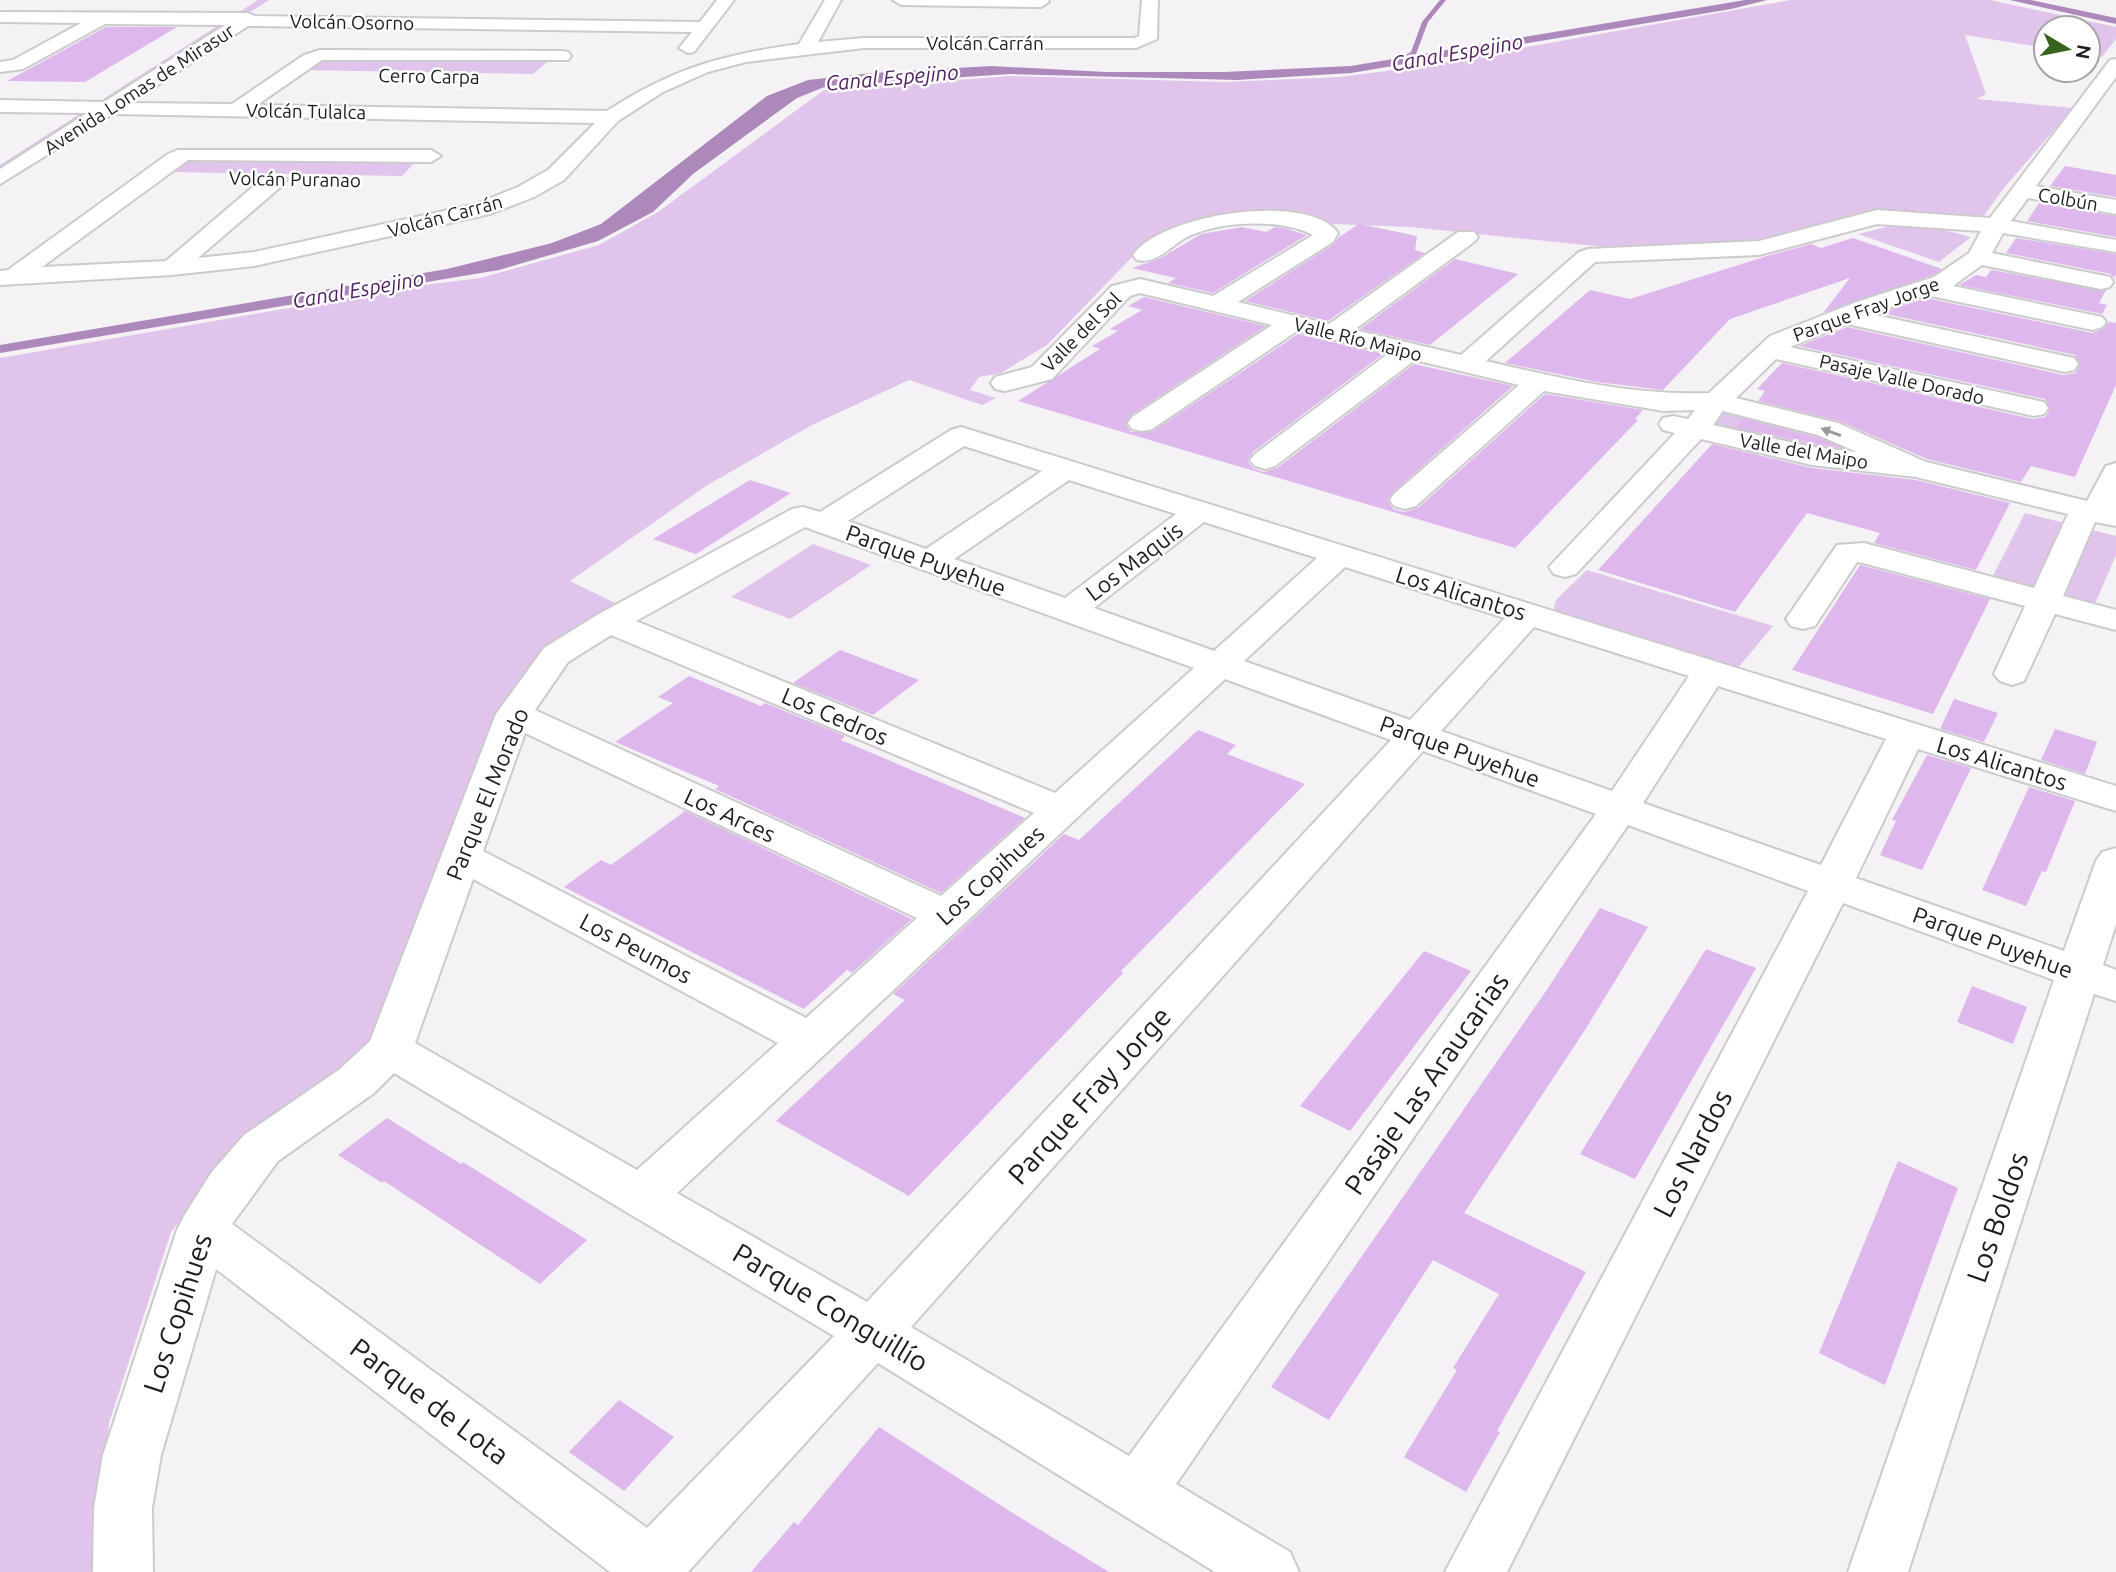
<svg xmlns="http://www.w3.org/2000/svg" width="2116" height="1572" font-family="Ubuntu,sans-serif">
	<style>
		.green { fill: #e0c4eb }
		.water { fill: #ac88bb }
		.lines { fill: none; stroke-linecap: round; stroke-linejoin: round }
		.stream { fill: #ac88bb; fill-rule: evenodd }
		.building { fill: #deb7ed }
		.minor-casing { stroke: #cccacd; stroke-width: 4 }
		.minor { fill: #fff; fill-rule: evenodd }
		.oneway { fill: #9a999a }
		.labels { text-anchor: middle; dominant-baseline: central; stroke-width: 5; stroke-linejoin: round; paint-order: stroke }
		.far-street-label { font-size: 19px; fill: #1e1d1e; stroke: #fff }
		.far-water-label { font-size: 21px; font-style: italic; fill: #4f2160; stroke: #fff }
		.street-label { font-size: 23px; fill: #1e1d1e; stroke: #fff }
		.near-street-label { font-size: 28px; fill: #1e1d1e; stroke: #fff }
	</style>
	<rect width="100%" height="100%" fill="#f4f2f5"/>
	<g class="green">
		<path d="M258,0H269L0,171V165Z"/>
		<path d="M1791,0H1990L2116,27V39L2102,57L2088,55V28H2046V48L1965,35L1986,94L1977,99L2073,108L2003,189L1981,220L1873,211L1738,246L1685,248L1605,247L1410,227L1235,220L1138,251L1047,345L1001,373L979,377L970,390L996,398L982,405L909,380L812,425L706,486L570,581L621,606L546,651L375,1040L246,1138L171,1232L109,1423L100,1572H0V358L416,286L480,278L599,245L658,212L824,90L1011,76L1224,82L1340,77L1409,68Z"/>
		<path d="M318,57L547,62L533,74L299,70Z"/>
		<path d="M191,157L418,159L402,176L170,172Z"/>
		<path d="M1894,225L1940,229L1971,237L1939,262L1858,234Z"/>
		<path d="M1723,413C1762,410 1825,434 1859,453L1814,450L1719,428L1714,421Z"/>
		<path d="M2025,513L2116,536V555L2094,606L1992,578Z"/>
		<path d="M813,544L871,565L790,619L731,597Z"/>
		<path d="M1587,570L1773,626L1737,669L1560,615L1554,608L1556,600Z"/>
	</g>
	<g class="water">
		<path d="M1745,0H1767L1731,9L1351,73L1237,80L1010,74L827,86L797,98L693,174L653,212L598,241L499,270L0,353V345L447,269L552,243L601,224L767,96L808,80L872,73L991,66L1106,72H1224L1351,66Z"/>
		<path d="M2010,0H2031L2116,18V24Z"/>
	</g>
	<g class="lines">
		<path class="stream" d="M1440,0H1446L1428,22L1416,54L1396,65H1392V63L1411,52L1422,22Z"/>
	</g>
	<g class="building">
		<path d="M106,27H177L85,82L7,81Z"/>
		<path d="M2065,166L2116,175V197L2050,186Z"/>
		<path d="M2039,203L2116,216V237L2027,221Z"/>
		<path d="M1359,224L1417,236L1415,250L1425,253L1328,321L1245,301L1334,244L1339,237Z"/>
		<path d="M1242,227L1266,232L1275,227L1284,228L1307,235L1213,293L1168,283L1176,278L1132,268L1159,259L1201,234Z"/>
		<path d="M1853,238L1942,269L1933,275L1823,313L1850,278L1730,319L1663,390L1597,382L1505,363L1590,290L1630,299L1767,256L1811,244L1821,248Z"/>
		<path d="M2016,238L2116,254V274L2114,278L2111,274L2006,253Z"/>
		<path d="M1455,259L1518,274L1430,345L1360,329Z"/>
		<path d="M1991,270L2106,290L2099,303L2107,305L2102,314L1959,285L1976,275L1986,277Z"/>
		<path d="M1144,297L1266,326L1131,415L1126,424L1131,432L1153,431L1298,334L1383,354L1253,452L1248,462L1254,469L1264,472L1277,468L1414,364L1513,386L1392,493L1388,501L1393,509L1404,512L1418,508L1545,394L1643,410L1635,419L1638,420L1515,548L1018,401L1100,349L1092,346L1118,331L1110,329L1142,310L1128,306Z"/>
		<path d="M1926,298L2092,333L2103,329L2109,322L2116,323V385L2075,477L2031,466L2021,482L1927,459L1839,421L1758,401L1765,391L1757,389L1782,363L2033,419L2045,417L2050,409L2045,399L1799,346L1847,327L2064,375L2075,373L2080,365L2075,355L1881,313Z"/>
		<path d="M1744,419L1817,438L1840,447L1737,428Z"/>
		<path d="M1712,444L1812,468L1916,480L2010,503L1976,570L1874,543L1880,533L1807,513L1735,612L1598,570Z"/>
		<path d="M750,480L791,493L696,554L653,539Z"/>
		<path d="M1860,565L1990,599L1933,714L1792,670Z"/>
		<path d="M840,650L919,680L873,715L793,683Z"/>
		<path d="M689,676L761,706L765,703L845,736L841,740L1025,818L941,893L715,789L719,786L615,742L673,703L658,697Z"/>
		<path d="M1954,699L1998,713L1984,742L1940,729Z"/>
		<path d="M2055,729L2097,742L2085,774L2041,760Z"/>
		<path d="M1198,730L1236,745L1227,754L1305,784L1121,971L1123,973L909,1196L776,1121L905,1000L893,994L1064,834L1079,840Z"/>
		<path d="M1927,755L1971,768L1922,870L1880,855L1896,821L1892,820Z"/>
		<path d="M2029,787L2075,801L2046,872L2042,871L2026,906L1982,890Z"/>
		<path d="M685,811L912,919L852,973L847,970L804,1009L564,887L601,860L611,865Z"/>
		<path d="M1600,908L1648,927L1585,1030L1464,1213L1586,1272L1497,1431L1500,1432L1466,1492L1404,1457L1457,1370L1453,1368L1499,1294L1433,1260L1329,1420L1271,1387L1546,991Z"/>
		<path d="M1706,949L1756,968L1635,1179L1580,1154Z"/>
		<path d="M1424,951L1471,971L1350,1131L1300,1106Z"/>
		<path d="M1972,986L2027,1007L2013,1044L1957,1022Z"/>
		<path d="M387,1118L461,1164L463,1162L587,1240L540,1284L384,1181L382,1183L338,1155Z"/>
		<path d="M1898,1161L1958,1188L1885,1385L1819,1353Z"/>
		<path d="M619,1400L674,1437L624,1491L569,1452Z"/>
		<path d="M879,1427L1011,1512L1109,1572H751L794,1522L798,1525Z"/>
	</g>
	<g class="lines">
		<g class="minor-casing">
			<g id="minor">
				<path d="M717,0H734L694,52L688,53L679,48L692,32L248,26L130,103L232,104L304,55L320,50L562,51L568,52L571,56L568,60H322L257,105L607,111C674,68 721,55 799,44L825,0H841L818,42L864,38H1134L1139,36L1142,0H1158L1157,39L1136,48H864L746,62L708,72L663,92L618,121L564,180L534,197L490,214L254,266L172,275L0,285V271L8,270L168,154L178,150H431L441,156L431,162L188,160L42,267L166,261L268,174L276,173L287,179L284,184L198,258L254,252L476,204L518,187L548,170L595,123L113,114L0,184V169L87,113L0,112V100L104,102L225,25L105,24L23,69L0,72V62L13,60L81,23L0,22V12L248,13L255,16L700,22Z"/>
				<path d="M893,0H1048L1049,2L1041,7L901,5Z"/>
				<path d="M2116,59V77L2036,186L2116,200V214L2028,198L2011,221L2116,240V252L2003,233L1992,253L2110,277L2113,282L2110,287L2101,289L1982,265L1953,286L2102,317L2106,322L2102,327L2093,330L1926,295L1871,314L2074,358L2078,364L2074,370L2065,372L1847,324L1790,347L2044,402L2048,408L2044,414L2034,416L1776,359L1736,398L1838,423L1926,462L2087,501L2106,466L2116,463V526L2095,522L2063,596L2116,610V630L2055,614L2024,681L2012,685L2000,681L1994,674L2025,606L1863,563L1857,562L1815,626L1803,629L1791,626L1786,619L1837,545L1864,543L2034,588L2068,514L1916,477L1812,465L1701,439L1576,574L1565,577L1554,574L1549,567L1675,433L1663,430L1659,424L1663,418L1673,416L1688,419L1695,410L1664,411L1544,391L1416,506L1405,509L1394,506L1390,500L1394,494L1519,385L1415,360L1275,466L1265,469L1255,466L1250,460L1255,454L1389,353L1297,331L1152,429L1142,431L1132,429L1128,423L1132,417L1272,325L1140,293L1130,296L1052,379L1005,391L995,389L991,383L995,377L1032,367L1112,286L1140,279L1213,296L1313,235C1281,218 1221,221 1189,236C1172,244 1157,265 1137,260L1133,255C1161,214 1309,191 1338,233L1333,242L1238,302L1329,324L1458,232H1474L1478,237L1474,242L1354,330L1461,355L1579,252L1588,249L1759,241L1877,210L1990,218L2110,60ZM1877,224L1981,231L1969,253L1934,277L1857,302L1770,336L1709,393C1633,396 1559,378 1486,361L1595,262L1759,255ZM1723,411L1818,435L1857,452L1812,447L1713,425Z"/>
				<path d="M961,427L2116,786V811L1918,749L1856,878L2064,951L2096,861L2102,852L2116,848V924L2103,965L2116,970V1001L2094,994L1908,1572H1848L2054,980L1843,903L1507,1572H1445L1808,891L1628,825L1176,1484L1290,1552L1299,1572H1215L878,1363L688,1572H610L216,1269L161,1455L152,1508L153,1572H93L94,1508L103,1455L177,1230L184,1216L211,1173L244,1135L340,1069L370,1041L496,714L544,648L597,615L792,509L803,507L820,512L951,430ZM964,446L1042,471L926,549L848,521ZM1069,480L1176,514L1065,598L954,559ZM1204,522L1317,558L1214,651L1094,608ZM805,527L1194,668L1055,793L636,621ZM1345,567L1505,618L1410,720L1244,661ZM1534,627L1689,676L1612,791L1441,731ZM611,635L1034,813L941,896L535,710L568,662ZM1225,679L1391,740L867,1302L677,1193ZM1718,686L1886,739L1821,865L1643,803ZM525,733L917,918L806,1018L483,851ZM1423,751L1596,814L1129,1456L911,1327ZM473,879L778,1043L637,1170L415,1043ZM394,1073L834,1336L647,1528L232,1224L278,1161L374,1093Z"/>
			</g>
		</g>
		<use href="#minor" class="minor"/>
	</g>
	<defs><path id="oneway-solid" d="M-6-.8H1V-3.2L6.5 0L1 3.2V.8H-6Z" transform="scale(1.75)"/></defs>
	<use class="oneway" href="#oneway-solid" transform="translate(1831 432) rotate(-160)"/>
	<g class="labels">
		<g class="far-street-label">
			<text transform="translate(352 22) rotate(1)">Volcán Osorno</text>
			<text x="985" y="43">Volcán Carrán</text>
			<text transform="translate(429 76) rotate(1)">Cerro Carpa</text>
			<text transform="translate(139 89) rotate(-33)">Avenida Lomas de Mirasur</text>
			<text transform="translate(306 111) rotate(1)">Volcán Tulalca</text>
			<text transform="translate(295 179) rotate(1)">Volcán Puranao</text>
			<text transform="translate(2068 199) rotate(10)">Colbún</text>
			<text transform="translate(445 216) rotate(-15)">Volcán Carrán</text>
			<text transform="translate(1866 309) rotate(-20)">Parque Fray Jorge</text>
			<text transform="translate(1081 332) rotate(-45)">Valle del Sol</text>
			<text transform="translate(1358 339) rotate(14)">Valle Río Maipo</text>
			<text transform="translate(1902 379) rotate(13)">Pasaje Valle Dorado</text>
			<text transform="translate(1804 451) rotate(10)">Valle del Maipo</text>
		</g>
		<g class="far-water-label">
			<text transform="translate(1457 52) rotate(-10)">Canal Espejino</text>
			<text transform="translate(892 77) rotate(-5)">Canal Espejino</text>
			<text transform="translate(358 289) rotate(-10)">Canal Espejino</text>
		</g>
		<g class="street-label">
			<text transform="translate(926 560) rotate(20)">Parque Puyehue</text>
			<text transform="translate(1134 561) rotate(-37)">Los Maquis</text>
			<text transform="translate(1461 593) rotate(17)">Los Alicantos</text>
			<text transform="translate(835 716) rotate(23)">Los Cedros</text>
			<text transform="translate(1460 751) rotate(20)">Parque Puyehue</text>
			<text transform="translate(2002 763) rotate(17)">Los Alicantos</text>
			<text transform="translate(487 794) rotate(-68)">Parque El Morado</text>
			<text transform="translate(730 815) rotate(25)">Los Arces</text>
			<text transform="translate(990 875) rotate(-42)">Los Copihues</text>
			<text transform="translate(1993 942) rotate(20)">Parque Puyehue</text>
			<text transform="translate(636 948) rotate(28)">Los Peumos</text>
		</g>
		<g class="near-street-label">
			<text transform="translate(1426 1083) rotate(-55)">Pasaje Las Araucarias</text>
			<text transform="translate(1089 1095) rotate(-48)">Parque Fray Jorge</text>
			<text transform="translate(1692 1153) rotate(-63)">Los Nardos</text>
			<text transform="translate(1997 1217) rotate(-71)">Los Boldos</text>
			<text transform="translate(831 1307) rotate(31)">Parque Conguillío</text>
			<text transform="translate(177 1313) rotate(-72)">Los Copihues</text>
			<text transform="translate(430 1401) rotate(37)">Parque de Lota</text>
		</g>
	</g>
	<g transform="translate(2067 49) rotate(100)"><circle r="33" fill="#ffffff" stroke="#a5a5a5" stroke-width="2"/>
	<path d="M0-5L12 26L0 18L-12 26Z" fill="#386421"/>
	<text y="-10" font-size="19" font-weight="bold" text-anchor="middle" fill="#1e1d1e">N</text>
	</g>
</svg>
